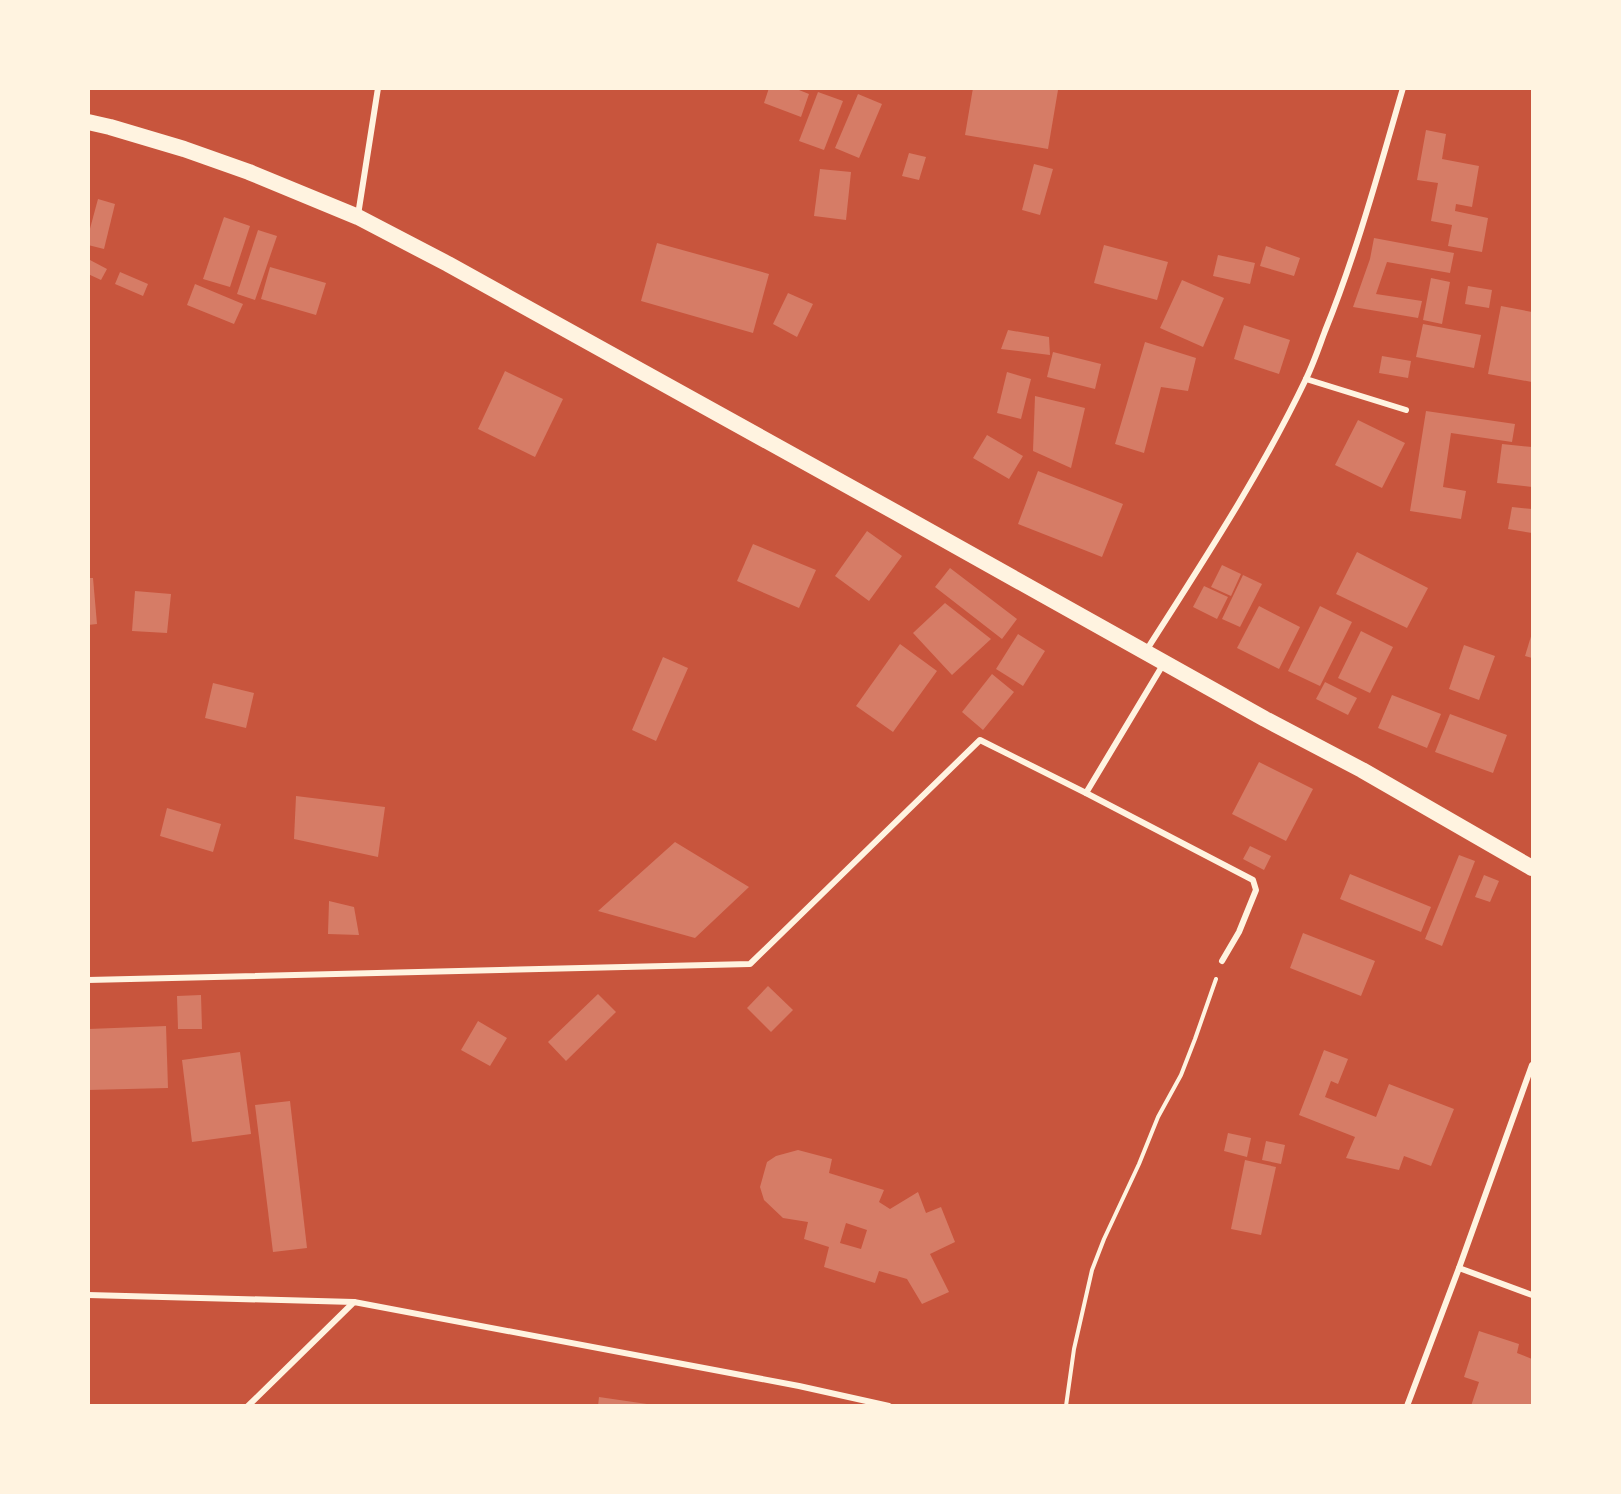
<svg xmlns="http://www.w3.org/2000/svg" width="1621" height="1494" font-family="'PT Serif',serif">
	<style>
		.building { fill: #d67c66; fill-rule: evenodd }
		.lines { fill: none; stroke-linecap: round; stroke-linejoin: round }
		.path { stroke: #fff3e0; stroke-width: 4 }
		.minor { stroke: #fff3e0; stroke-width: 6 }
		.trunk { stroke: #fff3e0; stroke-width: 16 }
	</style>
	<rect width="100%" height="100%" fill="#c8553d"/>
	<g class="building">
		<path d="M769,88H794L809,94L801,117L764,103Z"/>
		<path d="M973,88H1047L1058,90L1048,149L965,135Z"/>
		<path d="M818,92L843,101L824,150L799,141Z"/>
		<path d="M858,94L882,104L859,158L835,148Z"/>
		<path d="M1426,130L1446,134L1442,159L1479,166L1472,207L1456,204L1455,211L1488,218L1482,252L1448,246L1452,225L1431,221L1438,183L1417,180Z"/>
		<path d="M909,153L926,157L919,180L902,176Z"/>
		<path d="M1034,164L1053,169L1040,215L1022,210Z"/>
		<path d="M820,169L851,172L846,220L814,216Z"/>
		<path d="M98,199L115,204L104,249L88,245V236Z"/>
		<path d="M224,217L250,226L230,287L203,279Z"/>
		<path d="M258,230L277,236L255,300L237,294Z"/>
		<path d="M1374,238L1454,253L1450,273L1387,262L1376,294L1422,301L1418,318L1353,307L1370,259Z"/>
		<path d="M657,243L769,274L753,333L641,301Z"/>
		<path d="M1104,245L1168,262L1157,300L1094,283Z"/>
		<path d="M1266,246L1300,258L1294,276L1260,266Z"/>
		<path d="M1218,255L1255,263L1250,284L1213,276Z"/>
		<path d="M90,260L107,269L101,280L88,274Z"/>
		<path d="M270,267L326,283L316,315L261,299Z"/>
		<path d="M120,272L148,284L143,296L115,284Z"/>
		<path d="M1431,278L1450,282L1442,324L1423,320Z"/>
		<path d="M1182,280L1224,298L1203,347L1160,328Z"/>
		<path d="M195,284L243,304L234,324L187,305Z"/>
		<path d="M1468,286L1492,290L1489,308L1465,304Z"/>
		<path d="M788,293L813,304L797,337L773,324Z"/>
		<path d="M1501,306L1532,312V382L1488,374Z"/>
		<path d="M1423,324L1481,335L1474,368L1416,357Z"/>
		<path d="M1244,325L1290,340L1279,374L1234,359Z"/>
		<path d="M1008,330L1049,337L1050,355L1001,349Z"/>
		<path d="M1145,342L1196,358L1188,391L1161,387L1144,453L1115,444Z"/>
		<path d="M1053,352L1101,364L1095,389L1047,377Z"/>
		<path d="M1382,356L1411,361L1408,378L1379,373Z"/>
		<path d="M505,371L563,399L535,457L478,429Z"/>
		<path d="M1007,372L1031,379L1021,419L997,413Z"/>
		<path d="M1035,396L1085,408L1071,468L1033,451Z"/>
		<path d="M1426,411L1515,424L1512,442L1451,433L1443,487L1466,491L1461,519L1410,511Z"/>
		<path d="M1358,420L1405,443L1382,488L1335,465Z"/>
		<path d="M987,435L1023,456L1009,479L973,458Z"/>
		<path d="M1502,444L1532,447V487L1497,483Z"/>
		<path d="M1038,471L1123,504L1102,557L1018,524Z"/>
		<path d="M1512,507L1532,509V533L1508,529Z"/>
		<path d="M867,531L902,556L869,601L835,576Z"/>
		<path d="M753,544L816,570L799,608L737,581Z"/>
		<path d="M1357,552L1428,588L1407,628L1336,594Z"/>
		<path d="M1222,565L1241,574L1231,596L1211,587Z"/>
		<path d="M950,568L1017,619L1002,639L935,587Z"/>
		<path d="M1243,575L1262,584L1240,627L1222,619Z"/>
		<path d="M88,578H93L97,624L88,625Z"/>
		<path d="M1204,586L1228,597L1217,619L1193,607Z"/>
		<path d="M135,591L171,594L167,633L132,631Z"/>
		<path d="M945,603L991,639L952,675L913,633Z"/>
		<path d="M1259,606L1300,627L1279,669L1237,648Z"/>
		<path d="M1320,606L1352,622L1320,686L1288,671Z"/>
		<path d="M1361,631L1393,647L1370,693L1338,678Z"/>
		<path d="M1532,633V658L1525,656Z"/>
		<path d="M1018,634L1045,651L1023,686L996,669Z"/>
		<path d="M900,644L937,671L893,732L856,706Z"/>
		<path d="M1464,645L1495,656L1479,700L1449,689Z"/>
		<path d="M663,657L688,668L656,741L632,730Z"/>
		<path d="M992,674L1014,692L983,730L962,712Z"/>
		<path d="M1325,682L1357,698L1348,715L1316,699Z"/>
		<path d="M213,683L254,693L246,728L205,718Z"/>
		<path d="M1392,695L1441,714L1427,748L1378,728Z"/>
		<path d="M1450,714L1507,735L1493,773L1435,752Z"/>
		<path d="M1259,762L1313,789L1286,841L1232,814Z"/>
		<path d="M296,796L385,807L378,857L294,839Z"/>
		<path d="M167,808L221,824L213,852L160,836Z"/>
		<path d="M675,842L749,887L695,938L598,911Z"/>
		<path d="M1250,846L1271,856L1264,870L1243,859Z"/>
		<path d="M1459,855L1475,861L1442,946L1425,939Z"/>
		<path d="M1350,874L1431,907L1421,932L1340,899Z"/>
		<path d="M1484,875L1499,881L1490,902L1475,897Z"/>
		<path d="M329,901L354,907L359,935L328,934Z"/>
		<path d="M1303,933L1375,961L1361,996L1290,968Z"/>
		<path d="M768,986L793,1010L771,1032L747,1008Z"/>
		<path d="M598,994L616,1012L566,1061L548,1042Z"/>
		<path d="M201,995L202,1029H178L177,996Z"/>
		<path d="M478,1021L507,1038L490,1066L461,1050Z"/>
		<path d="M166,1026L168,1088L88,1090V1029Z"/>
		<path d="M1324,1050L1348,1059L1338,1084L1331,1081L1325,1097L1376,1117L1389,1084L1454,1109L1431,1166L1404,1156L1399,1170L1346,1158L1355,1137L1299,1115Z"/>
		<path d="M240,1052L251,1134L192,1142L182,1060Z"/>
		<path d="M290,1101L307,1248L273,1252L255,1105Z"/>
		<path d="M1228,1133L1251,1138L1247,1157L1224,1151Z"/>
		<path d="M1266,1141L1285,1145L1281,1164L1262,1160Z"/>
		<path d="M798,1150L832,1159L829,1173L884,1190L879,1202L890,1209L918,1192L926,1213L941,1207L955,1242L930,1254L949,1292L922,1304L907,1279L879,1271L875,1283L824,1267L829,1247L804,1239L808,1222L783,1218L764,1200L760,1187L767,1162L776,1156ZM846,1223L867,1230L861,1249L840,1243Z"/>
		<path d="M1245,1160L1276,1167L1261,1235L1231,1229Z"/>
		<path d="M1479,1331L1519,1344L1517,1353L1532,1359V1406H1471L1479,1382L1464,1377Z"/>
		<path d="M599,1397L647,1404V1406H598Z"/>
	</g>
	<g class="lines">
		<path class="path" d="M1066,1406L1074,1349L1092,1270L1104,1239L1139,1164L1158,1117L1181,1075L1195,1039L1216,979"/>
		<g class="minor">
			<path d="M358,215L378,88"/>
			<path d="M1306,379L1406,410"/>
			<path d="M1146,651C1202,563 1260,475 1305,381C1313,365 1319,347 1325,331C1357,252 1379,170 1403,88"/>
			<path d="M1086,793L1164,663"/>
			<path d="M88,980L750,964L980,740L1086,793L1253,880L1256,890L1239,932L1222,961"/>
			<path d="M1459,1268L1532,1295"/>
			<path d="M88,1295L354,1302"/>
			<path d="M248,1406L354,1302L799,1386L889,1406"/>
			<path d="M1407,1406L1459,1268L1532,1065"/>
		</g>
		<path class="trunk" d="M88,122L110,127L184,149L249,172L358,217L448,264L897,513L1265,719L1362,770L1532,868"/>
	</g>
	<rect width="1621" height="1494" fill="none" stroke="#fff3e0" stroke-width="180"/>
</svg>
